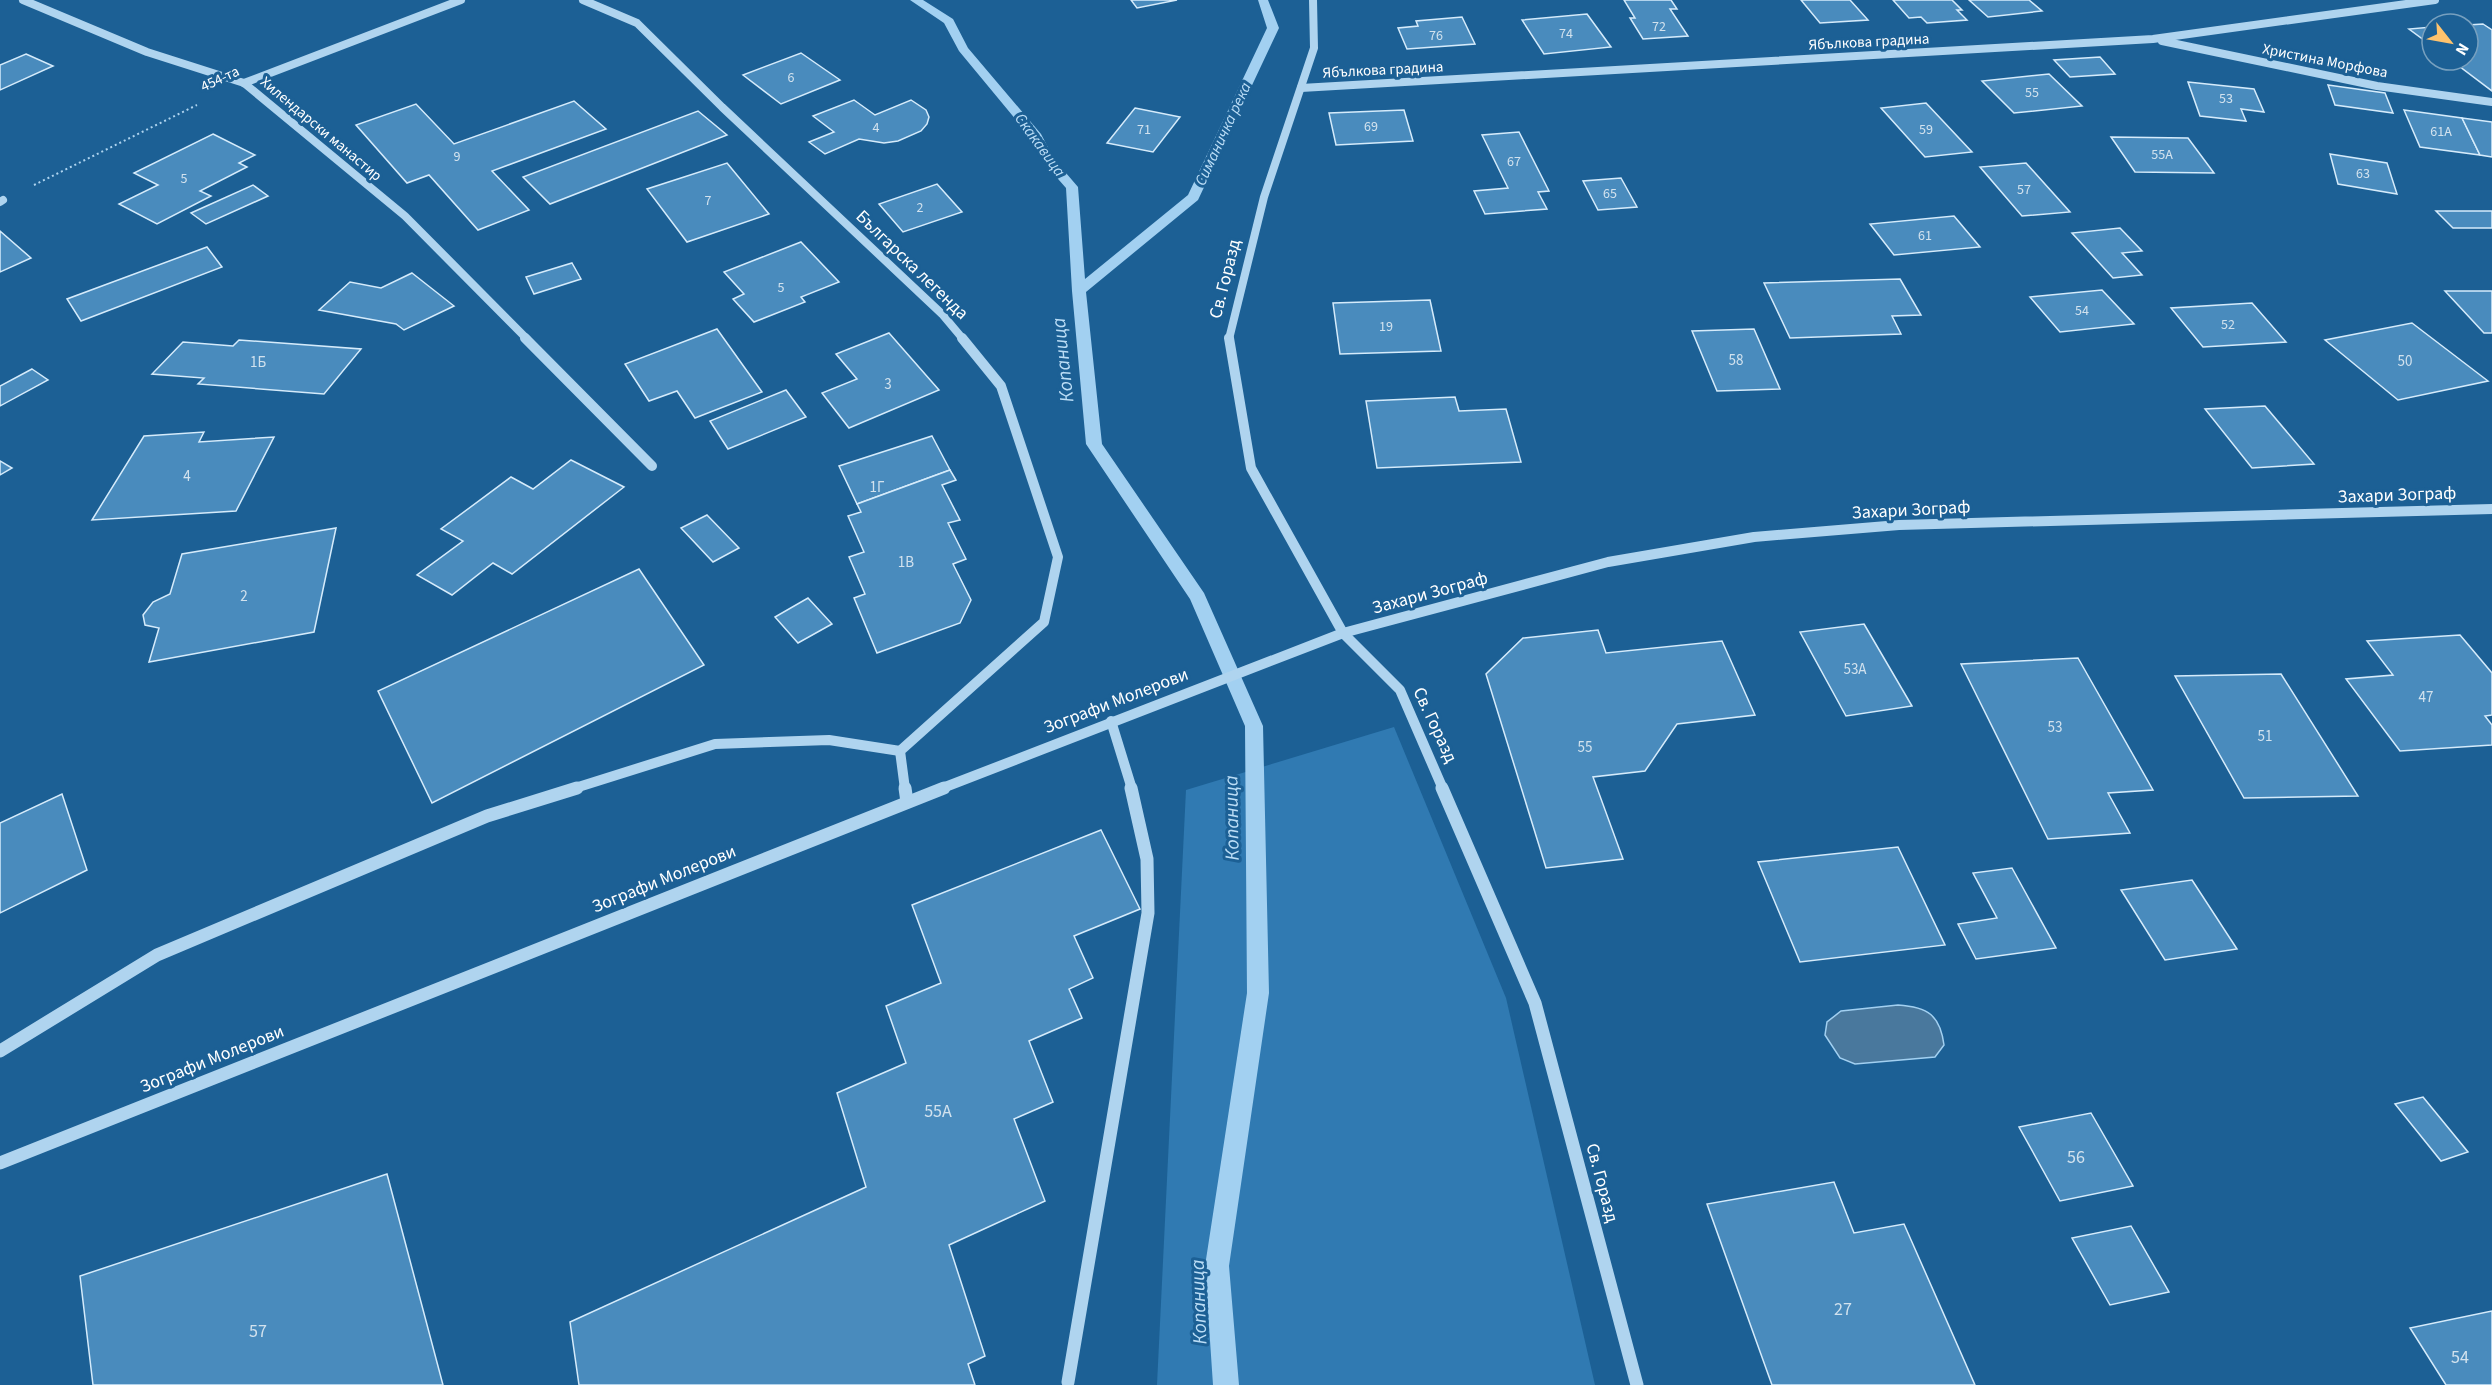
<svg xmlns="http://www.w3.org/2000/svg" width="2492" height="1385" font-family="'Source Sans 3',sans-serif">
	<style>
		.green { fill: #307ab2 }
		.water { fill: #49789d; stroke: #a2d0f1; stroke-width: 1.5 }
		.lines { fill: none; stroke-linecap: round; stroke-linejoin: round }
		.stream { fill: #a2d0f1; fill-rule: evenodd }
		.building { fill: #498bbd; stroke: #d5ebfb; stroke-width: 1.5 }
		.path { stroke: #afd4ef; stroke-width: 2; stroke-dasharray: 2 3; stroke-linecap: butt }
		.minor-far2 { stroke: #afd4ef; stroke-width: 8 }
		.minor-far1 { stroke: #afd4ef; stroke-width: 10 }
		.minor { stroke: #afd4ef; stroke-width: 13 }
		.labels { text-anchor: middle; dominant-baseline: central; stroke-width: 6; stroke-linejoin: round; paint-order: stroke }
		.far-number-label { font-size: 14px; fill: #d2e2ee }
		.far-street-label { font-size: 15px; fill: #fff; stroke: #1c6095 }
		.number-label { font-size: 15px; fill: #d2e2ee }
		.far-water-label { font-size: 16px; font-style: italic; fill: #bbddf6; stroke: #1c6095 }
		.street-label { font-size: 18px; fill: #fff; stroke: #1c6095 }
		.near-number-label { font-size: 18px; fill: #d2e2ee }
		.water-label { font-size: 20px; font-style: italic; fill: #bbddf6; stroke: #1c6095 }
	</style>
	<rect width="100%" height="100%" fill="#1c6095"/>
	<path class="green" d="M1394,727L1506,998L1595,1385H1157L1186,790Z"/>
	<path class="water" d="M1898,1005C1928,1007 1940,1015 1944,1045L1935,1057L1855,1064L1840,1058L1825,1035L1827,1022L1841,1011Z"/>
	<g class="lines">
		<path class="stream" d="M910,0H923L953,19L968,48L1041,134L1054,159L1078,187L1085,279L1188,195L1267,28L1258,0H1268L1279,28L1198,200L1086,292L1102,444L1204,593L1263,726L1269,993L1229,1266L1239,1385H1213L1205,1266L1247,993L1245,726L1190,599L1086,444L1072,291L1066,188L1044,163L1031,138L959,51L944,23Z"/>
	</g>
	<g class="building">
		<path d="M1131,0H1177L1137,8Z"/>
		<path d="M1624,0H1671L1677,9H1670L1688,36L1643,39L1630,18H1635Z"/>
		<path d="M1801,0H1850L1868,20L1820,23Z"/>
		<path d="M1893,0H1952L1962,10H1957L1967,20L1927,23L1921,17L1909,18Z"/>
		<path d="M1969,0H2029L2042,11L1988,17Z"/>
		<path d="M1587,14L1611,47L1544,54L1522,20Z"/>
		<path d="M1462,17L1475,44L1407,49L1398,28L1418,26L1416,21Z"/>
		<path d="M2483,24L2492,30V91L2451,60H2468V25Z"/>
		<path d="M2432,27V46L2409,29Z"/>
		<path d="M801,53L840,80L781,104L743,75Z"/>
		<path d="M26,54L53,66L0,90V65Z"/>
		<path d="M2100,57L2115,74L2070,77L2054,60Z"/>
		<path d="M2049,74L2082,106L2014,113L1982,81Z"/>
		<path d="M2188,82L2254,89L2264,112L2241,109L2246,121L2200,116Z"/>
		<path d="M2328,85L2385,93L2393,113L2335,105Z"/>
		<path d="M854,100L875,115L911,100L926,110L929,117L927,124L921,131L898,141L884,143L859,139L825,154L809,142L834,132L813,116Z"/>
		<path d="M574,101L606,129L492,171L529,210L478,230L429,175L407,183L356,125L416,104L454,144Z"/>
		<path d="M1926,103L1972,152L1925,157L1881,108Z"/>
		<path d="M1135,108L1180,117L1153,152L1107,143Z"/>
		<path d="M1404,110L1413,141L1336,145L1329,113Z"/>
		<path d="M2404,110L2462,118L2480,155L2420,147Z"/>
		<path d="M698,111L727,135L550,204L523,177Z"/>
		<path d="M2462,118L2492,122V157L2480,155Z"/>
		<path d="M1519,132L1549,191L1538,192L1547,209L1485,214L1474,191L1508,188L1482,135Z"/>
		<path d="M213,134L255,155L239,163L247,167L200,191L211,196L157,224L119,204L158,185L134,173Z"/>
		<path d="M2111,137L2188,138L2214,173L2135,172Z"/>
		<path d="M2330,154L2387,163L2397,194L2338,184Z"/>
		<path d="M727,163L769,214L687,242L647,189Z"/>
		<path d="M2026,163L2070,212L2022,216L1980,167Z"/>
		<path d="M1621,178L1637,207L1598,210L1583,181Z"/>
		<path d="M937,184L962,212L903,232L879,204Z"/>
		<path d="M253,185L268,196L206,224L191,213Z"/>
		<path d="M2436,211H2492V228H2453Z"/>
		<path d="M1954,216L1980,247L1894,255L1870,224Z"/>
		<path d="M2120,228L2142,251L2122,253L2142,275L2113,278L2072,233Z"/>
		<path d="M0,231L31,258L0,272Z"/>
		<path d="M801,242L839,282L801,297L805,302L754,322L733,299L744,294L724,272Z"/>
		<path d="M207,247L222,267L81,321L67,299Z"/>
		<path d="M572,263L581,279L534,294L526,277Z"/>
		<path d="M412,273L454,306L404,330L396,324L319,310L350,282L381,288Z"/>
		<path d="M1900,279L1921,315L1892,316L1901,334L1790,338L1764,283Z"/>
		<path d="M2102,290L2134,324L2060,332L2030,297Z"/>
		<path d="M2445,291H2492V333H2484Z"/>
		<path d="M1430,300L1441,351L1340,354L1333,303Z"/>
		<path d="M2252,303L2286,342L2203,347L2171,308Z"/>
		<path d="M2412,323L2488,381L2398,400L2325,340Z"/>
		<path d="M717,329L762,392L695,418L677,391L649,401L625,364Z"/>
		<path d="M1754,329L1780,389L1717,391L1692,331Z"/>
		<path d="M889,333L939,390L849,428L822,393L857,379L836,354Z"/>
		<path d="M239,340L361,349L324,394L198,384L204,378L152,374L183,342L233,346Z"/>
		<path d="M32,369L48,380L0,406V386Z"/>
		<path d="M786,390L806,417L728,449L710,421Z"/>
		<path d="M1455,397L1459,411L1506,409L1521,462L1377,468L1366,401Z"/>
		<path d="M2265,406L2314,464L2252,468L2205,409Z"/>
		<path d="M204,432L199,442L274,437L236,511L92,520L144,436Z"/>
		<path d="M932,436L950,470L857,504L839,466Z"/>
		<path d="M571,460L624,487L512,574L493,563L452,595L417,575L463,541L441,529L511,477L533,489Z"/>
		<path d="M0,461L12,468L0,475Z"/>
		<path d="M950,470L956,480L942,485L960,520L948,523L966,559L953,564L971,600L960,623L877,653L854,598L865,594L849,557L864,552L848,516L861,512L857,504Z"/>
		<path d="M707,515L739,548L713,562L681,528Z"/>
		<path d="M336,528L314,632L149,662L159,628L145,625L143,615L153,602L170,594L182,554Z"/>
		<path d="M639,569L704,665L432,803L378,691Z"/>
		<path d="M808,598L832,624L798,643L775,617Z"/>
		<path d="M1864,624L1912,706L1846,716L1800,632Z"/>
		<path d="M1598,630L1606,653L1722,641L1755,715L1677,724L1645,771L1593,777L1623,859L1546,868L1486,674L1523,638Z"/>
		<path d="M2460,635L2492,673V715L2485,716L2492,725V745L2400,751L2346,679L2393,675L2367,641Z"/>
		<path d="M2078,658L2153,790L2108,793L2130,833L2048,839L1961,664Z"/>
		<path d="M2281,674L2358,796L2244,798L2175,676Z"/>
		<path d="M62,794L87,870L0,913V823Z"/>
		<path d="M1101,830L1140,909L1074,936L1093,978L1069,989L1082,1018L1029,1041L1053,1102L1014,1119L1045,1201L949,1245L985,1356L968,1364L975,1385H579L570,1322L866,1187L837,1093L906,1063L886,1006L941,983L912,905Z"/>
		<path d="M1898,847L1945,945L1800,962L1758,862Z"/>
		<path d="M2012,868L2056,948L1976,959L1958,924L1997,918L1973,873Z"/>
		<path d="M2192,880L2237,949L2165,960L2121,890Z"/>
		<path d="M2423,1097L2468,1152L2441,1161L2395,1104Z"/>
		<path d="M2091,1113L2133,1186L2060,1201L2019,1127Z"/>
		<path d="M387,1174L443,1385H93L80,1276Z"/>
		<path d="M1834,1182L1854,1233L1904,1224L1975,1385H1772L1707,1204Z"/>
		<path d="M2131,1226L2169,1292L2110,1305L2072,1238Z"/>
		<path d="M2492,1311V1385H2446L2410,1328Z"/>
	</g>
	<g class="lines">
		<path class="path" d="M34,185L197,105"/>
		<g class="minor-far2">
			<path d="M23,0L147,52L244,83L405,216L527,339"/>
			<path d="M583,0L637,23L722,107L942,314L963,339"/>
			<path d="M2162,41L2377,86L2492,102"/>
			<path d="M244,83L461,0"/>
			<path d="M1301,88L2153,39L2435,0"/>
			<path d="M0,202L3,200"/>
			<path d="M1229,339L1264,197L1314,48L1313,0"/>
		</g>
		<g class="minor-far1">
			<path d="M525,338L652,466"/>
			<path d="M1229,338L1251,468L1343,633L1400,690L1443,789"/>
			<path d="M1111,721L1132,789"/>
			<path d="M572,789L715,744L829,740L900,751"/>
			<path d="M905,789L900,751L1044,622L1058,557L1001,386L962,338"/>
			<path d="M940,789L1343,633L1608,562L1754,537L1899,525L2492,509"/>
		</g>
		<g class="minor">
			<path d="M905,788L907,802"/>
			<path d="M1442,788L1535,1003L1637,1385"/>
			<path d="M0,1051L157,955L487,816L577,788"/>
			<path d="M0,1163L944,788"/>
			<path d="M1068,1382L1148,913L1147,859L1131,788"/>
		</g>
	</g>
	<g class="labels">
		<g class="far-number-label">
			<text x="1659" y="27">72</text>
			<text x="1566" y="34">74</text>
			<text x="1436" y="36">76</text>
			<text x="791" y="78">6</text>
			<text x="2032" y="93">55</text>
			<text x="2226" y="99">53</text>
			<text x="1371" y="127">69</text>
			<text x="876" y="128">4</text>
			<text x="1144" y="130">71</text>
			<text x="1926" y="130">59</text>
			<text x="2441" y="132">61А</text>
			<text x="2162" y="155">55А</text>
			<text x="457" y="157">9</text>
			<text x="1514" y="162">67</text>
			<text x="2363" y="174">63</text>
			<text x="184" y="179">5</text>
			<text x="2024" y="190">57</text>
			<text x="1610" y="194">65</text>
			<text x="708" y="201">7</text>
			<text x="920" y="208">2</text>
			<text x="1925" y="236">61</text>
			<text x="781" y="288">5</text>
			<text x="2082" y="311">54</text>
			<text x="2228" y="325">52</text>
			<text x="1386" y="327">19</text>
		</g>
		<g class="far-street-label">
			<text transform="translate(1869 42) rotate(-3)">Ябълкова градина</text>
			<text transform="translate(2325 61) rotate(11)">Христина Морфова</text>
			<text transform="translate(1383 70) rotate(-3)">Ябълкова градина</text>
			<text transform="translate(220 79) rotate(-25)">454-та</text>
			<text transform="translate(321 129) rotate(40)">Хилендарски манастир</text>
		</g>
		<g class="number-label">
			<text x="1736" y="360">58</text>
			<text x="2405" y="361">50</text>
			<text x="258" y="362">1Б</text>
			<text x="888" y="384">3</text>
			<text x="187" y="476">4</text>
			<text x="877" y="487">1Г</text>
			<text x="906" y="562">1В</text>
			<text x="244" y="596">2</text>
			<text x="1855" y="669">53А</text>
			<text x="2426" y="697">47</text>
			<text x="2055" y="727">53</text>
			<text x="2265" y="736">51</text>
			<text x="1585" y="747">55</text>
		</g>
		<g class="far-water-label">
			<text transform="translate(1223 134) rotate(-65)">Симаничка река</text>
			<text transform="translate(1040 145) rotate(54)">Скакавица</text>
		</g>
		<g class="street-label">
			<text transform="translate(912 265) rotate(44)">Българска легенда</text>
			<text transform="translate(1225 279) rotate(-76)">Св. Горазд</text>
			<text transform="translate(2397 495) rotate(-2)">Захари Зограф</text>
			<text transform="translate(1911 510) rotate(-3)">Захари Зограф</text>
			<text transform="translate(1430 593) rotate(-15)">Захари Зограф</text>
			<text transform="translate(1116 701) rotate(-21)">Зографи Молерови</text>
			<text transform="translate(1435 725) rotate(65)">Св. Горазд</text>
			<text transform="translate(664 879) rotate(-22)">Зографи Молерови</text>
			<text transform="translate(212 1059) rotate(-22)">Зографи Молерови</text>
			<text transform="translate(1602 1183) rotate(75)">Св. Горазд</text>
		</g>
		<g class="near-number-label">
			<text x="938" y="1111">55А</text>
			<text x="2076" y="1157">56</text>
			<text x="1843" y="1309">27</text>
			<text x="258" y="1331">57</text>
			<text x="2460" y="1357">54</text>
		</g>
		<g class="water-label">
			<text transform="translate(1063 360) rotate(-96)">Копаница</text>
			<text transform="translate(1232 818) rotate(-91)">Копаница</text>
			<text transform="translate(1199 1302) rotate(-92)">Копаница</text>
		</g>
	</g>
	<g transform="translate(2450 42) rotate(121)"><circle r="28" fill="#1c6095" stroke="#77a0bf" stroke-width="1.5"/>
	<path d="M0-4.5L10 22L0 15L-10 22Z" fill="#ffc36d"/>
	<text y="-9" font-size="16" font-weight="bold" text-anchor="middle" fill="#ffffff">N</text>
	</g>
</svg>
